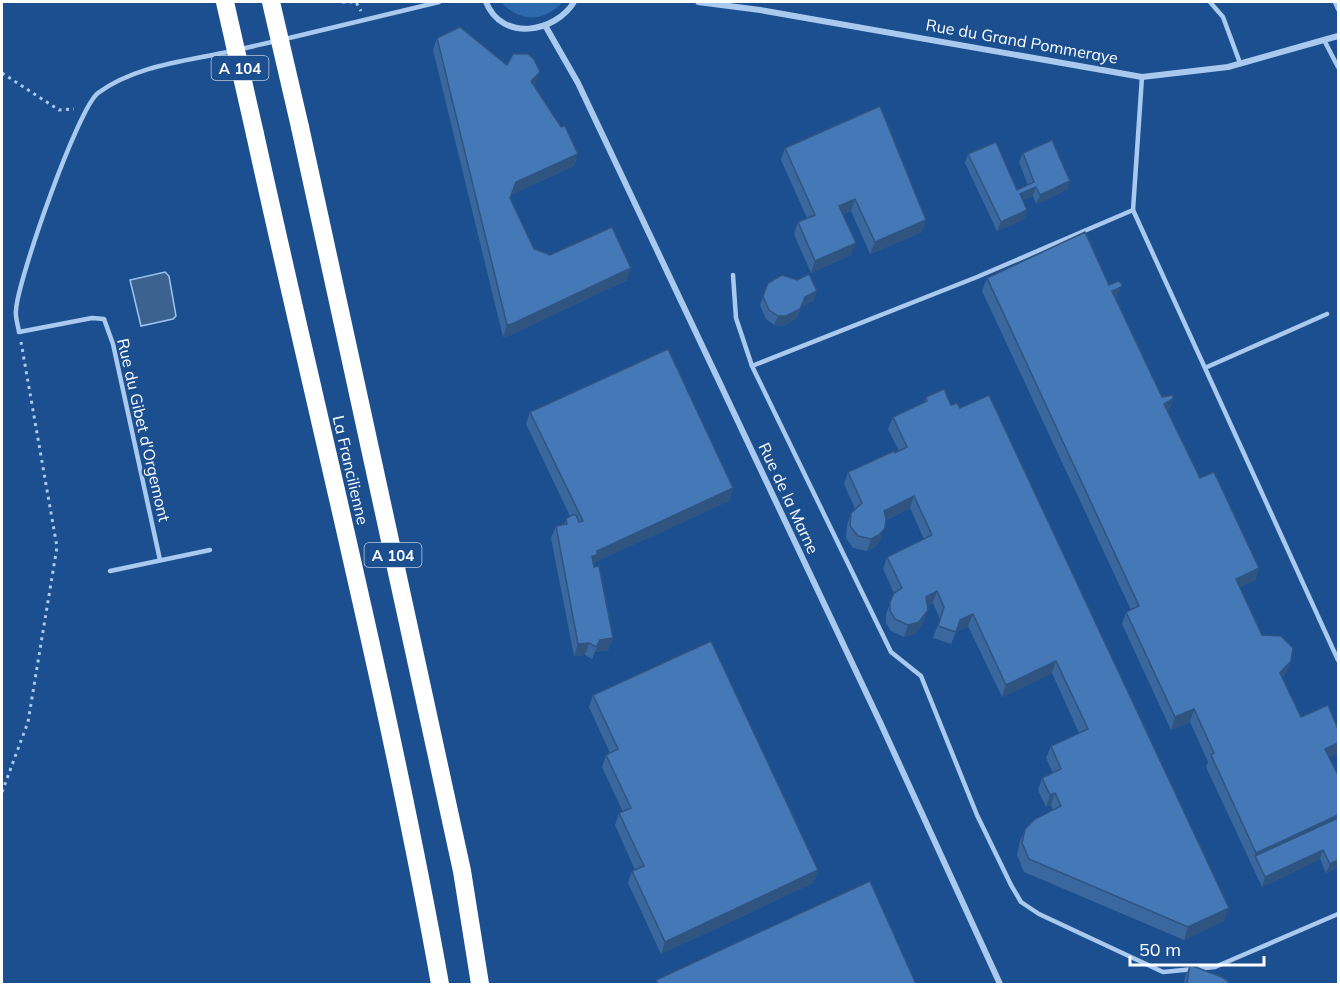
<svg xmlns="http://www.w3.org/2000/svg" width="1340" height="986" font-family="Mulish,sans-serif">
	<style>
		.green { fill: #2e69ad }
		.water { fill: #3c6290; stroke: #9cc4f0; stroke-width: 1.5 }
		.lines { fill: none; stroke-linecap: round; stroke-linejoin: round }
		.path { stroke: #a9c9ee; stroke-width: 3; stroke-dasharray: 3 4.5; stroke-linecap: butt }
		.service { stroke: #a9c9ee; stroke-width: 4.5 }
		.minor { stroke: #a9c9ee; stroke-width: 6 }
		.motorway { stroke: #fff; stroke-width: 18 }
		.motorway-bridge { stroke: #fff; stroke-width: 18 }
		.wall { fill: #3a679d }
		.shaded-wall { fill: #305480 }
		.building { fill: #4478b7; stroke: #305480; stroke-width: 1.5 }
		.labels { text-anchor: middle; dominant-baseline: central; stroke-width: 4.5; stroke-linejoin: round; paint-order: stroke }
		.shield { fill: #1b4f8f; stroke: #bbcadd; stroke-width: 1.5 }
		.shield-label { font-size: 15px; font-weight: bold; fill: #fff }
		.street-label { font-size: 16px; fill: #fff; stroke: #1b4f8f }
	</style>
	<rect width="100%" height="100%" fill="#1b4f8f"/>
	<path class="green" d="M501,2H563C544,22 520,23 501,2Z"/>
	<path class="water" d="M165,272L169,276L176,316L173,319L141,326L130,280Z"/>
	<g class="lines">
		<g class="path">
			<path d="M342,2H356L361,11"/>
			<path d="M2,73L59,110L74,109"/>
			<path d="M2,792L28,722L57,547L21,342"/>
		</g>
		<g class="service">
			<path d="M1210,2L1223,17L1240,63"/>
			<path d="M1335,2L1338,9"/>
			<path d="M285,39L439,2"/>
			<path d="M1324,40L1338,67"/>
			<path d="M241,49L276,41"/>
			<path d="M1133,210L1338,660"/>
			<path d="M733,275L736,318L752,366L891,652L921,676L977,815L1011,885L1021,902L1039,914L1163,972L1215,967L1338,914"/>
			<path d="M752,366L977,277L1133,210L1142,77"/>
			<path d="M1207,367L1327,314"/>
			<path d="M160,560L113,344L104,319L92,318L19,332C18,325 15,317 16,310C18,279 78,108 98,93C136,65 188,61 232,51"/>
			<path d="M110,571L210,550"/>
		</g>
		<g class="minor">
			<path d="M486,2C502,42 555,33 574,2"/>
			<path d="M698,2L760,10L1142,77L1228,67L1338,36"/>
			<path d="M546,27L578,83L880,722L1000,984"/>
		</g>
		<g class="motorway">
			<path d="M300,127L462,871L480,984"/>
			<path d="M255,134C317,417 389,699 440,984"/>
		</g>
		<g class="motorway-bridge">
			<path d="M225,2L255,134"/>
			<path d="M271,2L300,127"/>
		</g>
	</g>
	<g class="wall">
		<path d="M437,38L507,65L540,72L534,85L578,154L574,166L512,194L510,199L534,249L627,280L508,336L503,337L433,50Z"/>
		<path d="M785,148L922,232L870,254L851,211L843,214L851,255L811,273L794,234L798,222L807,218L781,160Z"/>
		<path d="M1023,153L1070,181L1067,190L1036,204L1033,196L1023,200L1027,210L1024,219L997,231L965,163L968,154L1017,190L1028,185L1019,162Z"/>
		<path d="M987,278L1121,287L1116,299L1162,397L1173,399L1168,412L1200,478L1259,568L1255,580L1240,587L1262,635L1286,673L1282,678L1301,717L1329,757L1338,775V868L1326,873L1320,859L1262,887L1206,767L1208,762L1190,722L1171,730L1122,624L1126,612L1131,610L982,291Z"/>
		<path d="M768,283L814,300L801,307L797,318L783,326L774,325L766,319L760,305Z"/>
		<path d="M926,397L951,405L1224,921L1184,940L1024,872L1017,855L1020,841L1025,829L1053,810L1051,805L1046,807L1038,790L1042,778L1053,773L1046,758L1051,746L1079,733L1052,673L1002,697L968,626L956,632L951,644L933,638L940,619L933,603L927,606L923,622L915,634L904,637L891,631L886,623V614L894,593L883,569L887,557L924,539L910,508L886,520L880,540L875,547L867,551L853,548L846,538L847,525L851,513L855,509L844,484L848,472L899,451L888,429L893,417L924,403Z"/>
		<path d="M530,412L733,488L729,501L595,562L594,565L613,638L608,650L595,652L592,659L585,655L574,656L551,538L556,526L564,525L566,519L570,516L526,424Z"/>
		<path d="M593,695L818,870L813,883L661,954L628,883L632,871L635,870L615,825L619,813L623,812L602,767L606,755L610,753L589,707Z"/>
		<path d="M1190,965L1231,984H1184L1185,977Z"/>
	</g>
	<g class="shaded-wall">
		<path d="M540,72L535,84L527,93L531,81Z"/>
		<path d="M578,154L574,166L512,194L516,182Z"/>
		<path d="M1070,181L1067,190L1036,204L1040,195Z"/>
		<path d="M1036,187L1033,196L1016,203L1020,194Z"/>
		<path d="M855,199L851,211L835,218L839,206Z"/>
		<path d="M1027,210L1024,219L997,231L1001,222Z"/>
		<path d="M926,220L922,232L870,254L875,242Z"/>
		<path d="M856,243L851,255L811,273L815,261Z"/>
		<path d="M631,268L627,280L508,336L503,337L507,325Z"/>
		<path d="M1121,287L1116,299L1108,303L1112,291Z"/>
		<path d="M817,291L814,300L801,307L797,318L783,326L774,325L778,316L805,297Z"/>
		<path d="M1173,399L1169,411L1160,416L1164,404Z"/>
		<path d="M733,488L729,501L595,562L593,567L592,556L597,551Z"/>
		<path d="M914,496L910,508L879,523L884,511Z"/>
		<path d="M885,528L880,540L875,547L867,551L871,539Z"/>
		<path d="M1259,568L1255,580L1232,591L1236,579Z"/>
		<path d="M937,591L933,603L921,609L926,597Z"/>
		<path d="M928,610L923,622L915,634L904,637L908,625Z"/>
		<path d="M973,614L968,626L956,632L960,620Z"/>
		<path d="M613,638L608,650L595,652L592,659L600,640Z"/>
		<path d="M589,643L585,655L574,656L578,644Z"/>
		<path d="M1056,661L1052,673L1002,697L1006,685Z"/>
		<path d="M1291,661L1286,673L1275,685L1280,673Z"/>
		<path d="M1194,709L1190,722L1171,730L1175,717Z"/>
		<path d="M1338,743V754L1321,761L1325,749Z"/>
		<path d="M1055,793L1051,805L1046,807L1050,795Z"/>
		<path d="M1338,815V825L1255,856L1256,853Z"/>
		<path d="M1323,850L1320,859L1262,887L1265,877Z"/>
		<path d="M1338,860V868L1326,873L1330,864Z"/>
		<path d="M818,870L813,883L661,954L665,942Z"/>
		<path d="M1229,908L1224,921L1184,940L1188,927Z"/>
	</g>
	<g class="building">
		<path d="M460,27L507,65L513,54H528L534,59L540,72L531,81L561,127L565,126L578,154L516,182L510,198L534,249L550,255L612,227L631,268L512,324L507,325L437,38Z"/>
		<path d="M880,106L926,220L875,242L855,199L839,206L856,243L815,261L798,222L815,215L785,148Z"/>
		<path d="M1052,140L1070,181L1040,195L1036,187L1020,194L1027,210L1001,222L968,154L996,142L1017,190L1034,182L1023,153Z"/>
		<path d="M1085,232L1109,285L1118,281L1122,284L1121,287L1112,291L1162,397L1173,395V399L1164,404L1200,478L1214,472L1259,568L1236,579L1262,635L1281,636L1293,648L1291,661L1280,673L1301,717L1328,705L1338,729V743L1325,749L1338,775V815L1256,853L1211,755L1214,753L1194,709L1175,717L1126,612L1139,606L987,278Z"/>
		<path d="M809,274L817,291L805,297L800,309L786,316H778L769,310L763,296L768,283L782,275L797,280Z"/>
		<path d="M668,349L733,488L597,551V555L592,556L594,567L599,566L613,638L600,640L596,647L589,643L578,644L556,526L567,524L566,519L572,515H576L579,522L583,521L530,412Z"/>
		<path d="M944,389L951,405L957,403L960,408L989,395L1229,908L1188,927L1029,859L1022,843L1025,829L1035,819L1061,806L1055,793L1050,795L1042,778L1061,769L1051,746L1088,729L1056,661L1006,685L973,614L960,620L956,632L938,626L944,607L937,591L926,597L928,610L919,622L908,625L895,619L890,611V602L894,593L902,588L887,557L932,535L914,496L884,511L886,519L885,528L879,535L871,539L858,536L850,526L851,513L862,503L848,472L894,451L895,453L907,447L893,417L927,401L926,397Z"/>
		<path d="M711,641L818,870L665,942L632,871L644,866L619,813L631,808L606,755L618,749L593,695Z"/>
		<path d="M1338,818V860L1330,864L1323,850L1265,877L1255,856Z"/>
		<path d="M870,881L916,984H658L656,980Z"/>
		<path d="M1190,965L1222,977L1231,984H1191L1187,983Z"/>
	</g>
	<g class="labels">
		<g class="shield">
			<rect x="211.5" y="56" width="57" height="24" rx="4.5"/>
			<rect x="364.5" y="543" width="57" height="24" rx="4.5"/>
		</g>
		<g class="shield-label">
			<text x="240" y="68">A 104</text>
			<text x="393" y="555">A 104</text>
		</g>
		<g class="street-label">
			<text transform="translate(1022 41) rotate(10)">Rue du Grand Pommeraye</text>
			<text transform="translate(144 430) rotate(77)">Rue du Gibet d'Orgemont</text>
			<text transform="translate(351 470) rotate(77)">La Francilienne</text>
			<text transform="translate(789 498) rotate(65)">Rue de la Marne</text>
		</g>
	</g>
	<rect width="1340" height="986" fill="none" stroke="#ffffff" stroke-width="6"/>
	<path d="M1130 956v9h134v-9" fill="none" stroke="#ffffff" stroke-width="3"/>
	<text x="1139" y="956" font-size="18" fill="#ffffff" stroke="#1b4f8f" stroke-width="4.5" paint-order="stroke">50 m</text>
</svg>
